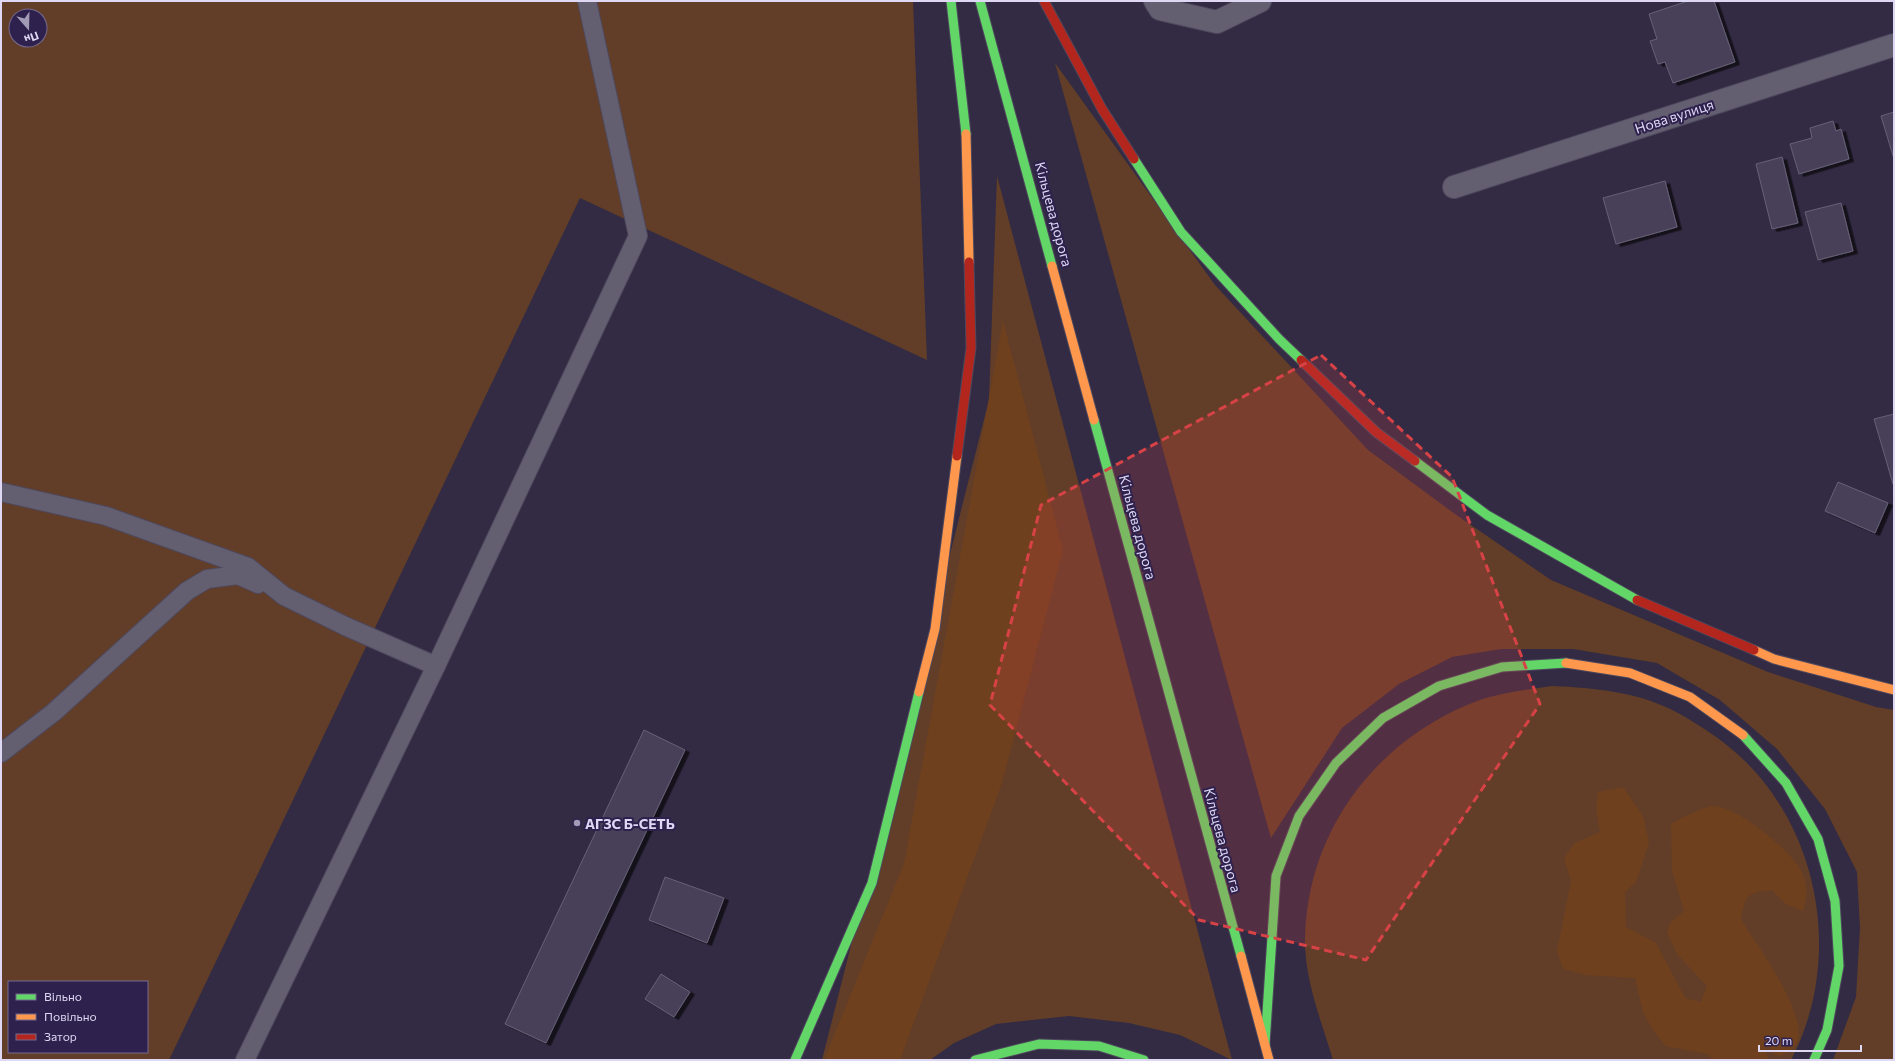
<svg xmlns="http://www.w3.org/2000/svg" width="1895" height="1061" font-family="Commissioner,sans-serif">
	<style>
		.green { fill: #623e28; fill-rule: evenodd }
		.forest { fill: #6f401e }
		.building { fill: #474059; stroke: #666176; filter: url(#shadow) }
		.lines { fill: none; stroke-linecap: round; stroke-linejoin: round }
		.lane-casing { stroke: #4e485d; stroke-width: 20 }
		.street-casing { stroke: #4e485d; stroke-width: 24 }
		.fast-casing { stroke: #4e485d; stroke-width: 11 }
		.slow-casing { stroke: #4e485d; stroke-width: 11 }
		.jam-casing { stroke: #4e485d; stroke-width: 11 }
		.lane { stroke: #635f71; stroke-width: 18 }
		.street { stroke: #635f71; stroke-width: 22 }
		.fast { stroke: #63d668; stroke-width: 9 }
		.slow { stroke: #ff974d; stroke-width: 9 }
		.jam { stroke: #b3261e; stroke-width: 9 }
		.marked { fill: #d74247; fill-opacity: 0.2; stroke: #d74247; stroke-width: 3; stroke-dasharray: 8 5; stroke-linejoin: round }
		.poi-dot { fill: #a29bb6; stroke: #2f214d; stroke-width: 1.5 }
		.labels { text-anchor: middle; dominant-baseline: central; stroke-width: 4; stroke-linejoin: round; paint-order: stroke }
		.street-label { font-size: 14px; fill: #ded8f4; stroke: #2f214d }
		.poi-label { font-size: 14px; font-weight: bold; fill: #ded8f4; stroke: #2f214d; text-anchor: start }
	</style>
	<defs>
		<filter id="shadow"><feDropShadow dx="4.5" dy="2.5" stdDeviation="0" flood-color="#0009"/></filter>
	</defs>
	<rect width="100%" height="100%" fill="#322b43"/>
	<g class="green">
		<path d="M1,1H913L927,360L580,198L169,1060H1ZM16,16H40V40H16ZM9,982H147V1052H9Z"/>
		<path d="M1055,63L1215,285L1368,450L1455,514L1551,580L1768,672L1876,707L1894,710V1060H1833L1856,997L1860,928L1857,872L1825,809L1777,749L1720,700L1657,663L1573,649H1501L1452,657L1399,684L1342,728L1271,838Z"/>
		<path d="M997,176L1232,1060L1180,1035L1129,1023L1069,1016L996,1024L954,1043L930,1060H822L989,400Z"/>
		<path d="M1552,686C1596,688 1640,692 1678,713C1703,727 1727,743 1747,763C1823,840 1841,965 1791,1060H1333C1321,1020 1304,979 1305,937C1308,832 1373,745 1467,705C1494,693 1524,690 1552,686Z"/>
	</g>
	<g class="forest">
		<path d="M1003,321L1063,550L1002,783L900,1060H824L904,864Z"/>
		<path d="M1623,787L1643,816L1649,842L1636,882L1625,892L1626,927L1656,943L1685,998L1701,1002L1707,986L1677,954L1667,932L1670,923L1684,911L1672,871L1671,824C1680,819 1703,807 1713,806C1736,805 1796,854 1803,875C1808,889 1807,897 1803,911L1786,904L1772,890C1747,892 1745,896 1741,920C1756,943 1811,1018 1796,1045C1793,1050 1786,1053 1781,1056L1774,1054L1765,1044L1768,1060H1713L1708,1054L1666,1046L1653,1030L1643,1012L1635,978L1586,975L1563,969L1557,951L1571,881L1564,858L1575,843L1600,832L1596,809L1598,792Z"/>
	</g>
	<g class="building">
		<path d="M1688,1H1714L1735,62L1673,83L1665,62L1658,64L1650,41L1657,39L1649,14Z"/>
		<path d="M1894,112V159L1881,116Z"/>
		<path d="M1833,121L1836,131L1841,129L1849,159L1799,174L1790,144L1812,138L1810,128Z"/>
		<path d="M1782,157L1798,223L1772,229L1756,164Z"/>
		<path d="M1665,181L1677,227L1616,244L1603,198Z"/>
		<path d="M1841,203L1853,251L1818,260L1805,212Z"/>
		<path d="M1894,414V484H1893L1874,419Z"/>
		<path d="M1838,482L1888,503L1875,533L1825,511Z"/>
		<path d="M644,730L685,750L546,1043L505,1024Z"/>
		<path d="M665,877L724,898L707,943L649,920Z"/>
		<path d="M661,974L690,992L674,1017L645,999Z"/>
	</g>
	<g class="lines">
		<g class="lane-casing">
			<g id="lane">
				<path d="M1,492L106,516L248,567L284,596L345,626L436,666"/>
				<path d="M1,753L54,712L187,591L207,579L238,575L258,584"/>
				<path d="M245,1060L436,666L638,236L587,1"/>
			</g>
		</g>
		<g class="street-casing">
			<g id="street">
				<path d="M1155,1L1160,9L1217,22L1260,1"/>
				<path d="M1454,187L1894,45"/>
			</g>
		</g>
		<g class="fast-casing">
			<g id="fast">
				<path d="M951,1L966,134"/>
				<path d="M980,1L1052,266"/>
				<path d="M1134,159L1181,232L1279,339L1301,360"/>
				<path d="M1094,420L1241,956"/>
				<path d="M1415,461L1487,515L1637,600"/>
				<path d="M1743,735L1786,783L1818,839L1835,901L1839,966L1827,1030L1814,1060"/>
				<path d="M1265,1044L1276,876L1299,816L1336,763L1383,718L1439,686L1502,667L1566,663"/>
				<path d="M795,1060L872,883L919,692"/>
				<path d="M975,1060L1039,1044L1099,1046L1144,1060"/>
			</g>
		</g>
		<g class="slow-casing">
			<g id="slow">
				<path d="M966,134L969,262"/>
				<path d="M1052,266L1094,420"/>
				<path d="M1754,650L1774,659L1894,690"/>
				<path d="M1566,663L1630,673L1690,697L1743,735"/>
				<path d="M919,692L935,629L957,456"/>
				<path d="M1241,956L1269,1060"/>
			</g>
		</g>
		<g class="jam-casing">
			<g id="jam">
				<path d="M1044,1L1102,109L1134,159"/>
				<path d="M1301,360L1376,432L1415,461"/>
				<path d="M957,456L971,348L969,262"/>
				<path d="M1637,600L1754,650"/>
			</g>
		</g>
		<use href="#lane" class="lane"/>
		<use href="#street" class="street"/>
		<use href="#fast" class="fast"/>
		<use href="#slow" class="slow"/>
		<use href="#jam" class="jam"/>
	</g>
	<path class="marked" d="M1321,355L1452,477L1540,704L1366,960L1199,920L990,705L1041,505Z"/>
	<circle class="poi-dot" cx="577" cy="823" r="4"/>
	<g class="labels">
		<g class="street-label">
			<text transform="translate(1674 116) rotate(-18)">Нова вулиця</text>
			<text transform="translate(1054 214) rotate(75)">Кільцева дорога</text>
			<text transform="translate(1138 527) rotate(75)">Кільцева дорога</text>
			<text transform="translate(1223 840) rotate(75)">Кільцева дорога</text>
		</g>
		<g class="poi-label">
			<text x="585" y="823">АГЗС Б-СЕТЬ</text>
		</g>
	</g>
	<rect width="1895" height="1061" fill="none" stroke="#ded8f4" stroke-width="4"/>
	<rect x="8" y="981" width="140" height="72" fill="#2f214d" stroke="#756a90"/>
	<rect x="16" y="994" width="20" height="6" fill="#63d668" stroke="#756a90"/>
	<text x="44" y="1001" font-size="12" fill="#ded8f4">Вільно</text>
	<rect x="16" y="1014" width="20" height="6" fill="#ff974d" stroke="#756a90"/>
	<text x="44" y="1021" font-size="12" fill="#ded8f4">Повільно</text>
	<rect x="16" y="1034" width="20" height="6" fill="#b3261e" stroke="#756a90"/>
	<text x="44" y="1041" font-size="12" fill="#ded8f4">Затор</text>
	<g transform="translate(28 28) rotate(160)"><circle r="19" fill="#2f214d" stroke="#756a90"/>
	<path d="M0-3L7 15L0 10L-7 15Z" fill="#a29bb6"/>
	<text y="-6" font-size="11" font-weight="bold" text-anchor="middle" fill="#ded8f4">Пн</text>
	</g>
	<path d="M1759 1045v6h102v-6" fill="none" stroke="#ded8f4" stroke-width="2"/>
	<text x="1765" y="1045" font-size="12" fill="#ded8f4" stroke="#2f214d" stroke-width="3" paint-order="stroke">20 m</text>
</svg>
